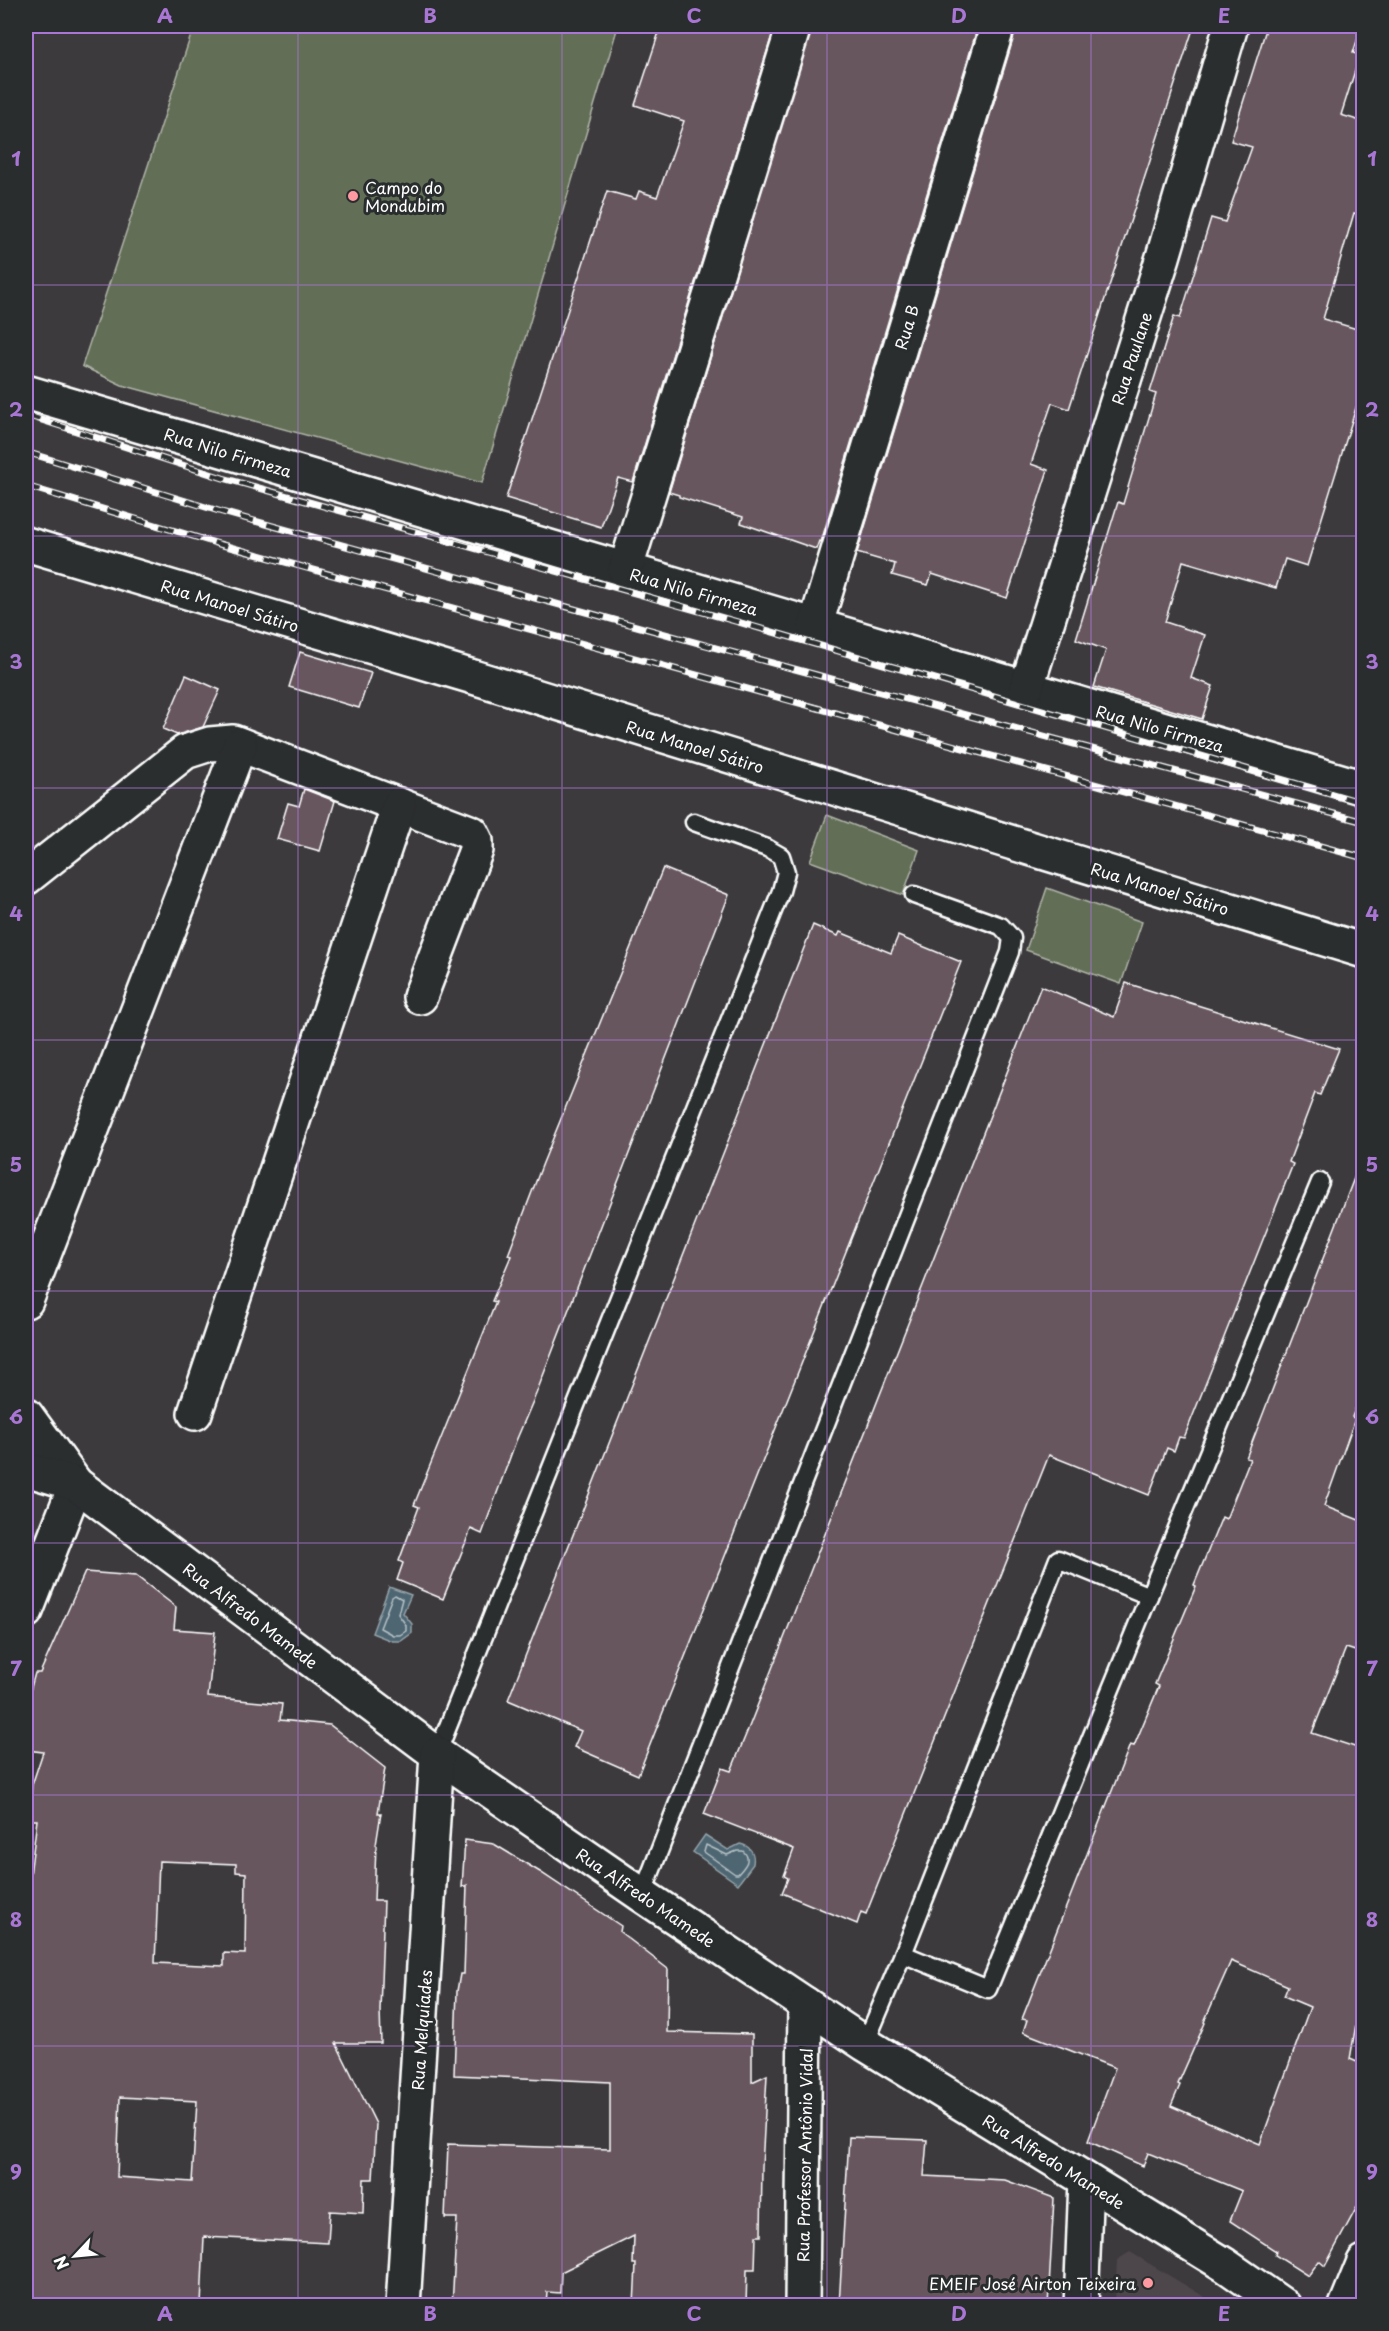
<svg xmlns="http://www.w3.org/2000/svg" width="1389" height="2331" font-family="'Playpen Sans',sans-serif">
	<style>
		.built { fill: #4e474b }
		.green { fill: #626e56; stroke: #b0b6aa; stroke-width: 1.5 }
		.water { fill: #4d6672; stroke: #94a3aa; stroke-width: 1.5 }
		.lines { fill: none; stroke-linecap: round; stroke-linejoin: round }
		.shore { stroke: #b8c2c7; stroke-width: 1.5 }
		.building { fill: #68575f; stroke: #fff; stroke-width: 1.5; fill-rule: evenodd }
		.service-casing { stroke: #fff; stroke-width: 21 }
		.minor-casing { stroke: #fff; stroke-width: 38 }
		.service { stroke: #2a2d2e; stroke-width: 16 }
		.minor { stroke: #2a2d2e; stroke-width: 33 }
		.rail-casing { stroke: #fff; stroke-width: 7 }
		.rail { stroke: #2a2d2e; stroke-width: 4.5; stroke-dasharray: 14; stroke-linecap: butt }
		.grid { fill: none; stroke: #a976d5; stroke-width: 1.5; stroke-opacity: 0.55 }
		.poi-dot { fill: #ff9aa2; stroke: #2a2d2e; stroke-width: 2 }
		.labels { text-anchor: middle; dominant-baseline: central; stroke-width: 6; stroke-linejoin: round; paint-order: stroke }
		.poi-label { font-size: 16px; fill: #fff; stroke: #2a2d2e; text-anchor: start }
		.street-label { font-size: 16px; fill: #fff; stroke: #2a2d2e }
		.neatline { fill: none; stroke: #a976d5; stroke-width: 2 }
		.grid-label { font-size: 20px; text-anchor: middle; font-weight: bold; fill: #a976d5 }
	</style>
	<rect width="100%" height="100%" fill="#3d3a3d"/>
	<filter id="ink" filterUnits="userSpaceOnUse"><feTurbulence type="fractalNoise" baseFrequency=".0167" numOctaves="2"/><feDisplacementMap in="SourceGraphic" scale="12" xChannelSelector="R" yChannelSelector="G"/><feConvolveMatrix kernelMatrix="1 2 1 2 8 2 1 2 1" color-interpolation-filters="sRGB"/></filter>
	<g filter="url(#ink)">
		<path class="built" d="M1130,2252L1218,2305H1115L1117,2260Z"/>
		<g class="green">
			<path d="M194,26H618L482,483L122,385L82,366Z"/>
			<path d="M827,815L919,850L903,895L810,861Z"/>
			<path d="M1047,888L1142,922L1121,984L1026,950Z"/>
		</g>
		<g class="water">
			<path d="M389,1587L411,1595L403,1613L412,1624V1633L401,1641H392L372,1633Z"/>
			<path d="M705,1835L728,1850L740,1844C750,1846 755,1853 753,1864L738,1884L693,1852Z"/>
		</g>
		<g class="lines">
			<g class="shore">
				<path d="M395,1595L402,1599L398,1614L406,1625V1631L400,1635H393L380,1628L392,1597Z"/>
				<path d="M706,1845L727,1855L737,1851H743C752,1859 745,1866 738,1874H735L704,1852Z"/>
			</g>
		</g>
		<g class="building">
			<path d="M661,26H775L633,482L618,478L601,527L506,498L607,191L636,199L639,191L657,197L684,121L635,105Z"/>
			<path d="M812,26H978L821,542L819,541L816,549L741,523L743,517L679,497V495L669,492Z"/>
			<path d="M1015,26H1194L1069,409L1052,403L1031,464L1048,470L1007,598L932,574L928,585L892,575L895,564L857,553L1015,33Z"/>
			<path d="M1267,26H1362L1353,53L1360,55L1341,115L1364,122V216L1354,213L1323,319L1364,331V382L1307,566L1285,559L1276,588L1183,561L1165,622L1205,635L1191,678L1213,686L1202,719L1094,687L1106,650L1076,639L1118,502L1123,504L1156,394L1150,392L1174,316L1180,318L1211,218L1225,222L1252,147L1231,141Z"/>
			<path d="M300,652L371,673L359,708L289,687Z"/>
			<path d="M186,675L220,690L203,727L177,735L163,729Z"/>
			<path d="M304,789L335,801L320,851L277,839L288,803L299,806Z"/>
			<path d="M663,868L729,895L536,1394L516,1441L482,1534L471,1529L443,1599L397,1580L403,1563L399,1561L419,1507L414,1505L496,1302L492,1301L511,1256L508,1255L543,1163Z"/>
			<path d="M813,925L838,936L840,932L891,953L898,936L961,962L638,1775L574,1747L581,1731L508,1700Z"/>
			<path d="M1126,983L1339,1049L1320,1095L1315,1093L1289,1162L1293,1164L1184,1438L1179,1437L1174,1451L1167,1448L1149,1495L1049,1455L866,1914L861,1912L857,1924L782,1893L788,1878L784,1876L794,1849L704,1814L722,1768L731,1771L747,1732L1041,986L1114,1017Z"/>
			<path d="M1361,1160H1364V1388L1352,1417L1355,1419L1324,1506L1364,1522V1654L1346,1648L1312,1733L1364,1750V1978L1350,2059L1364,2065V2194L1325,2266L1319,2261L1308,2276L1275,2255L1276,2251L1230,2221L1242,2191L1148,2153L1143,2166L1088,2141L1115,2068L1023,2032L1027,2020L1022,2019L1130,1745L1134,1746L1159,1686L1155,1684L1196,1586L1194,1585L1222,1517L1226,1519L1250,1459L1246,1458ZM1231,1961L1288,1986L1284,1996L1310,2007L1260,2144L1171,2106L1180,2085L1178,2084L1205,2023L1204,2022Z"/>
			<path d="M85,1572L136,1576L176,1607L174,1629L215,1632L208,1697L282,1704L280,1720L330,1725L385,1768L378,1813H381L376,1845L374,1901H384L380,2010L381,2043H336L376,2124L373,2179H364L363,2213L330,2211L328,2243L204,2237L201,2306H26V2138L28,2093H26V2010L29,2011L30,1922H27L29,1907H26L37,1820H29L32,1785L43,1752L26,1750V1706L35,1673H40ZM159,1861L236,1864V1872L246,1873L245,1954L224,1953V1966L155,1963ZM120,2097L197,2101L192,2182L117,2177Z"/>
			<path d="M465,1840L494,1844L540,1872L621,1926L620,1932L668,1969L667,2032L752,2034V2082L767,2075L762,2167L761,2236H756L755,2269H747L746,2306H634L636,2264H633L634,2236L561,2272L560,2293L547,2292L546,2306H452L457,2218H445L448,2144L610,2149V2082L454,2075L457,1991L460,1974H464L467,1885L462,1887Z"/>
			<path d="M849,2137L927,2140L924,2176L1005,2180L1054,2198L1048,2306H839Z"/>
		</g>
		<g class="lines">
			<g class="service-casing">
				<g id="service">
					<path d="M437,1754L781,891L786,872L781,856L767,848L694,822"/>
					<path d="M642,1895L1010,952L1012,938L1001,926L914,895"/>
					<path d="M903,1954L988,1989L1149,1596"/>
					<path d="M865,2044L903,1954L1058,1559L1149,1596L1320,1182"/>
				</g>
			</g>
			<g class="minor-casing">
				<g id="minor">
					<path d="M26,392L1364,788"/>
					<path d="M26,544L470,676L1364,951"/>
					<path d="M625,571L794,26"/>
					<path d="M815,627L997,28"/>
					<path d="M1026,689L1163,257L1231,26"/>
					<path d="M26,878L185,752L210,744L233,742L472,833L476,841V850L420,997"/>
					<path d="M26,1301L240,745"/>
					<path d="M195,1413L399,805"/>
					<path d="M26,1415L76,1484L26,1611"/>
					<path d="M26,1469L76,1484L437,1754L642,1895L865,2044L1225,2265L1284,2306"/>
					<path d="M403,2306L437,1754"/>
					<path d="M802,2306L805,2004"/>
					<path d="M1081,2306L1086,2180"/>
					<path d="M1346,2306L1364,2262"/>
				</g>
			</g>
			<use href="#service" class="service"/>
			<use href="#minor" class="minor"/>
			<g class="rail-casing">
				<g id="rail">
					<path d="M26,415L223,478L738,622L1364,803"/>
					<path d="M26,452L222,512L720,649L1364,822"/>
					<path d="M26,486L219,544L1364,858"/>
				</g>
			</g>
			<use href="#rail" class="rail"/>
		</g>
	</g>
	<path class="grid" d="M298,26V2306M562,26V2306M827,26V2306M1091,26V2306M26,285H1364M26,536H1364M26,788H1364M26,1040H1364M26,1291H1364M26,1543H1364M26,1795H1364M26,2046H1364"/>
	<g class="poi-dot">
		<circle cx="353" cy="196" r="6"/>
		<circle cx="1148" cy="2283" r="6"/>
	</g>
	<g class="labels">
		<g class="poi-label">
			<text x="365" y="187">Campo do<tspan x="365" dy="18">Mondubim</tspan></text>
			<text x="1136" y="2283" text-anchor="end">EMEIF José Airton Teixeira</text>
		</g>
		<g class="street-label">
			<text transform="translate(906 327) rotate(-73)">Rua B</text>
			<text transform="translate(1131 358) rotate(-72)">Rua Paulane</text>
			<text transform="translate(228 452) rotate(17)">Rua Nilo Firmeza</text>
			<text transform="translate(694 591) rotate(16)">Rua Nilo Firmeza</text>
			<text transform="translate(230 605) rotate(17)">Rua Manoel Sátiro</text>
			<text transform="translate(1160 728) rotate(16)">Rua Nilo Firmeza</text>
			<text transform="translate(695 746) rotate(17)">Rua Manoel Sátiro</text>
			<text transform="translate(1160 888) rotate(17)">Rua Manoel Sátiro</text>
			<text transform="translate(251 1615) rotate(37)">Rua Alfredo Mamede</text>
			<text transform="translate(646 1897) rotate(34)">Rua Alfredo Mamede</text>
			<text transform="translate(421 2030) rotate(-86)">Rua Melquíades</text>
			<text transform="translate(804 2155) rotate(-89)">Rua Professor Antônio Vidal</text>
			<text transform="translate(1054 2161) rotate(32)">Rua Alfredo Mamede</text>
		</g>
	</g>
	<rect width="1389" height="2331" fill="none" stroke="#2a2d2e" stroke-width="66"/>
	<g transform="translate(75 2256) rotate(244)" stroke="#2a2d2e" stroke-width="4.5" paint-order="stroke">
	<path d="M0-4.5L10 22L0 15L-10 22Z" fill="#ffffff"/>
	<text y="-9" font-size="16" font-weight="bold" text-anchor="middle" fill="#ffffff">N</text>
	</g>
	<rect x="33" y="33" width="1323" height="2265" class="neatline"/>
	<g class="grid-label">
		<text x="165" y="23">A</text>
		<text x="430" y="23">B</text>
		<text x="694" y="23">C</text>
		<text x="959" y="23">D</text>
		<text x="1224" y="23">E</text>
		<text x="16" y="166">1</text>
		<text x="1372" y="166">1</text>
		<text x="16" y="417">2</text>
		<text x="1372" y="417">2</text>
		<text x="16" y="669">3</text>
		<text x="1372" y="669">3</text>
		<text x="16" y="921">4</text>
		<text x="1372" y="921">4</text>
		<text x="16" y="1172">5</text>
		<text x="1372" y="1172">5</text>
		<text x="16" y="1424">6</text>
		<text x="1372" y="1424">6</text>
		<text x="16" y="1676">7</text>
		<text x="1372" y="1676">7</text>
		<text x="16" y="1927">8</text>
		<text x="1372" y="1927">8</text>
		<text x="16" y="2179">9</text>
		<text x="1372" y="2179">9</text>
		<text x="165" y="2321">A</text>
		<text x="430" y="2321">B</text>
		<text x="694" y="2321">C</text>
		<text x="959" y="2321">D</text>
		<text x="1224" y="2321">E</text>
	</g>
</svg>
